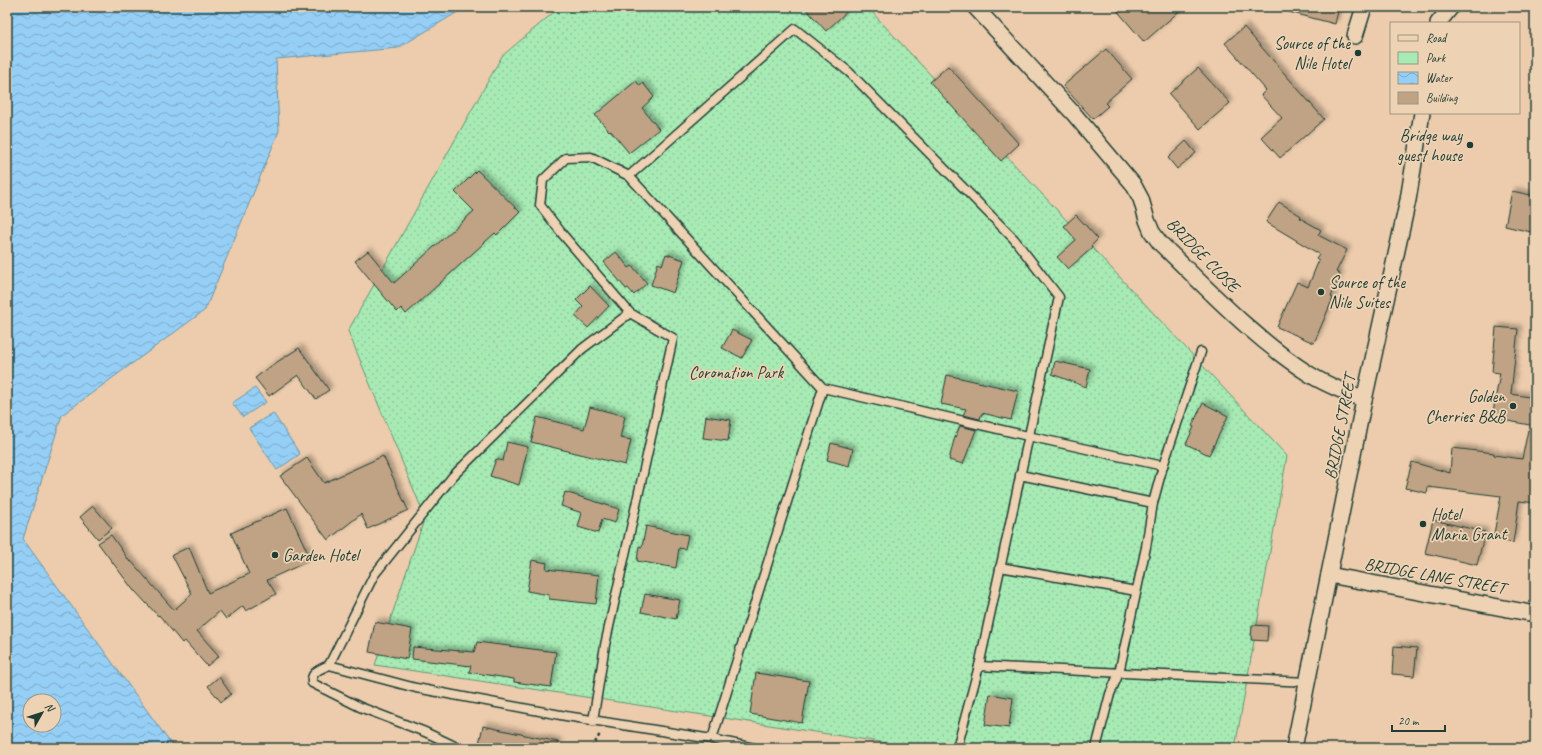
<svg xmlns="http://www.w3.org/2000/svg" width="1542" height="755" font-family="Caveat,sans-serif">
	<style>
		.green { fill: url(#green-dots); stroke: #639474 }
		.water { fill: url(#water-waves); stroke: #6695a8; fill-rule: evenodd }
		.building { fill: #c0a384; stroke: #1f3d34; filter: url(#shadow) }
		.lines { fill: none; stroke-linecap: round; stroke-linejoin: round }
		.lane-casing { stroke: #1f3d34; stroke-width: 11 }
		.street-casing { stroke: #1f3d34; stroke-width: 18 }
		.path { stroke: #1f3d34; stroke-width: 2.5; stroke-dasharray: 3 3; stroke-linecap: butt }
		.lane { stroke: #edd2b4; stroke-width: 8 }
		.street { stroke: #edd2b4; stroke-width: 15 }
		.poi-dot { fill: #1f3d34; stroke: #edd2b4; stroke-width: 1.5 }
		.labels { text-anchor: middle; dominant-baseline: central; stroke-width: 3.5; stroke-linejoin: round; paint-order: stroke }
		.poi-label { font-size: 17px; fill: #1f3d34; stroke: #edd2b4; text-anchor: end }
		.street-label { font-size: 17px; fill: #1f3d34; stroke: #edd2b4 }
		.park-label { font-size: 17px; fill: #26463a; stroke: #edd2b4 }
	</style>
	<defs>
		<pattern id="green-dots" width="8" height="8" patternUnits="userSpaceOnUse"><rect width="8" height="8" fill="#a7eab4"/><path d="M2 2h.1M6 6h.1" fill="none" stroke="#8fca9b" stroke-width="1.8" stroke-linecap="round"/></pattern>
		<pattern id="water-waves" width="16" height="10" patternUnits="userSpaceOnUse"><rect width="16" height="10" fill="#96cff6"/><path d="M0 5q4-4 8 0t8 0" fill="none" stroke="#7aa9c8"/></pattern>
		<filter id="shadow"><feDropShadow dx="3.5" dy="-3.5" stdDeviation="2" flood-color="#0004"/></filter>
	</defs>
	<rect width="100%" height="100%" fill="#ecccac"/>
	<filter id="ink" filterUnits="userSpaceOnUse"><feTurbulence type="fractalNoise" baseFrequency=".025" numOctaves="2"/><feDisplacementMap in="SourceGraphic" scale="8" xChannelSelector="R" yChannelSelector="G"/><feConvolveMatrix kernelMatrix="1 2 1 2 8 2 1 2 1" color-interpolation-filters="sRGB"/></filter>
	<g filter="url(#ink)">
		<path class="green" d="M560,7H867L1287,456L1235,748H920L375,665L425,517L348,331L502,56Z"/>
		<g class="water">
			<path d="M7,7H466L398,48L276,59L279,131L205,310L62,415L23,539L174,748H7ZM30,701H54V725H30Z"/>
			<path d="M255,388L266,402L243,417L232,403Z"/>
			<path d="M273,413L300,454L277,470L249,428Z"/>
		</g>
		<g class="building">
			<path d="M804,7H852L826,31Z"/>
			<path d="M1114,7H1184L1144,42Z"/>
			<path d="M1289,7H1339L1335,24L1289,12Z"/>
			<path d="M1244,27L1324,119L1280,158L1261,137L1282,118L1261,95L1266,90L1225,43Z"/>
			<path d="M1106,49L1132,79L1105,103L1108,106L1093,119L1063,86Z"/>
			<path d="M948,66L1019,144L1001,161L930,82Z"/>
			<path d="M1198,68L1230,103L1200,129L1169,94Z"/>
			<path d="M636,81L640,86L643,83L654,97L642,108L659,129L629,153L610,130L609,131L595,115Z"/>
			<path d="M1186,141L1196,153L1177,169L1168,158Z"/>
			<path d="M477,170L520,212L497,235L495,233L406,314L401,308L397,312L355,261L368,251L394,283L474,211L455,192Z"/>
			<path d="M1512,191L1535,196V212L1531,232L1505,226Z"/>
			<path d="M1279,202L1301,216L1300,218L1321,230L1318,235L1347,250L1336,272L1340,274L1331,297L1333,298L1314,343L1277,327L1297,282L1308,287L1319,260L1316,258L1319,254L1266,222Z"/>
			<path d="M1076,215L1098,239L1091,246L1092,248L1068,269L1057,257L1076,240L1064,226Z"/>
			<path d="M616,252L629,268L632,266L647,283L634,295L628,288L626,289L604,262Z"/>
			<path d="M666,254L684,260L673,293L651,285L658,263L662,265Z"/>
			<path d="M590,286L609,306L588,328L575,316L583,307L576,300Z"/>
			<path d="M1496,327L1518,329L1511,394L1535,398V426L1492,418L1500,373L1492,372Z"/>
			<path d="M732,330L752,340L742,358L722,348Z"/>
			<path d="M299,348L329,390L316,399L298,375L269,396L255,378L274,364Z"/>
			<path d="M1055,361L1090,369L1086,387L1052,374Z"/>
			<path d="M947,375L1018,391L1011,420L982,413L980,419L963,415L966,409L941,404Z"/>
			<path d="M1203,403L1228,416L1209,455L1186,444L1194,427L1192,426Z"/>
			<path d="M590,407L625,416L620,438L631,440L625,465L531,442L537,417L584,429Z"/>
			<path d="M706,416L731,420L728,441L703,438Z"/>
			<path d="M960,426L976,430L963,464L949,460L954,440Z"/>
			<path d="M1528,430L1535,431V503L1519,501L1513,543L1493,539L1501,496L1428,487L1427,493L1405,488L1412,462L1450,473L1452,448L1494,453V455L1522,459Z"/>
			<path d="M507,442L528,447L519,485L490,476L496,459L503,461Z"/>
			<path d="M831,443L853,449L849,466L827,460Z"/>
			<path d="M383,456L408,510L368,529L361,514L328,540L280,476L307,458L324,483Z"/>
			<path d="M565,492L619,509L615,523L602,519L598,533L578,527L582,513L561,506Z"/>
			<path d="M93,506L112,528L98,539L80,517Z"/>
			<path d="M287,508L311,560L267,580L276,594L246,611L243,606L226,619L220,611L197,631L219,656L207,666L185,641L182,643L159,615L158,616L135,591H134L98,543L111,535L130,562L131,561L174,610L192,594L172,555L189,547L208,593L249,574L231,533Z"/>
			<path d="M1433,520L1485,532L1477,565L1425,553Z"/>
			<path d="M646,526L688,535L685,549L679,548L676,568L637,561L639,546L642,547Z"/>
			<path d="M532,560L547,563L546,569L599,575L596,604L549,599V595L527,591Z"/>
			<path d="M645,594L680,600L676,619L641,612Z"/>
			<path d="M375,622L412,629L407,659L369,652Z"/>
			<path d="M1252,625L1268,626L1267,641L1251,640Z"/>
			<path d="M477,642L556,652L551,687L514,682V679L469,672L471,666L412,659L413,647L474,652Z"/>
			<path d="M1394,646L1417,648L1414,676L1392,674Z"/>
			<path d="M756,673L809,681L802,723L750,714Z"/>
			<path d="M219,677L231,694L221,702L208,686Z"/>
			<path d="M990,694L1013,698L1009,728L985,725Z"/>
			<path d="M483,726L558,742L557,748H478Z"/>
		</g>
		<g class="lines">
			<g class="lane-casing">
				<g id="lane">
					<path d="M629,176L823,388L712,739"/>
					<path d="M630,313L582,349L453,476L374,575L329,665L416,688L566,716L712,739L754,748"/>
					<path d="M823,388L1028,436L1163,466"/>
					<path d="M1020,475L1153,503"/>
					<path d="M1000,567L1136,591"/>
					<path d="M329,665C321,669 310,672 312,683L360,707L425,732L459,748"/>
					<path d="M979,666L1307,682"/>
					<path d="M593,721L605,645L673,338L630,313L564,236L540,205L543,180L566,158L591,157L629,176L795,29L849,72L1014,239L1059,297L979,666L957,748"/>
					<path d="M1096,748L1110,694L1119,673L1146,547L1153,503L1163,466L1201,352"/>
				</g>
			</g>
			<g class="street-casing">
				<g id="street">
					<path d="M975,7L1074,114L1133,184L1141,199L1147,220L1152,232L1160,243C1208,289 1253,338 1309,374C1326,385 1346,392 1364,400"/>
					<path d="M1438,23L1451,7"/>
					<path d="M1355,36L1364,7"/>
					<path d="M1329,575L1535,614"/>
					<path d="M1294,748L1364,400L1408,200L1422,113"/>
				</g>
			</g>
			<path class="path" d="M592,748L600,734"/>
			<use href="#lane" class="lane"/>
			<use href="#street" class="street"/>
		</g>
	</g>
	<g class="poi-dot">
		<circle cx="1358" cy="53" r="4"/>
		<circle cx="1470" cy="145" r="4"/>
		<circle cx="1321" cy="292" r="4"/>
		<circle cx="1513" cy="406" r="4"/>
		<circle cx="1423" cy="524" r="4"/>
		<circle cx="275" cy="555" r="4"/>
	</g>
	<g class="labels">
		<g class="poi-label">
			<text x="1350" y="43">Source of the<tspan x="1350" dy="20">Nile Hotel</tspan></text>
			<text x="1462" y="135">Bridge way<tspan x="1462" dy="20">guest house</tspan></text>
			<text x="1329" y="282" text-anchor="start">Source of the<tspan x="1329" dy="20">Nile Suites</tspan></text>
			<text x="1505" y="396">Golden<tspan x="1505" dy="20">Cherries B&amp;B</tspan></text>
			<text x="1431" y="514" text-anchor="start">Hotel<tspan x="1431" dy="20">Maria Grant</tspan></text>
			<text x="283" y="555" text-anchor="start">Garden Hotel</text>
		</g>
		<g class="street-label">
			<text transform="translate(1203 255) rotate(46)">BRIDGE CLOSE</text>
			<text transform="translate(1340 427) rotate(-79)">BRIDGE STREET</text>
			<text transform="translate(1435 576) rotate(10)">BRIDGE LANE STREET</text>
		</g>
		<g class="park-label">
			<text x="736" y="372">Coronation Park</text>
		</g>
	</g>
	<rect width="1542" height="755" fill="none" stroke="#edd2b4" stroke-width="24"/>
	<rect x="12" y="12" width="1518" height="731" fill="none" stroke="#1f3d34" stroke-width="1.5" filter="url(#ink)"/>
	<rect x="1390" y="22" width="130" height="92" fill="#edd2b4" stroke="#9b9681"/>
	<rect x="1398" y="35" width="20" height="6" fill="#edd2b4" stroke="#9b9681"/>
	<text x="1426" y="42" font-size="12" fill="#1f3d34">Road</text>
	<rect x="1398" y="52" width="20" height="12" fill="#a7eab4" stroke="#9b9681"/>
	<text x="1426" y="62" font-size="12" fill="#1f3d34">Park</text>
	<rect x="1398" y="72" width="20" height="12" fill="url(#water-waves)" stroke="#9b9681"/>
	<text x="1426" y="82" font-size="12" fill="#1f3d34">Water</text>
	<rect x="1398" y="92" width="20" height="12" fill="#c0a384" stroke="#9b9681"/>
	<text x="1426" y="102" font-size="12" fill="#1f3d34">Building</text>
	<g transform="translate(42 713) rotate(51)"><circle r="19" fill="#edd2b4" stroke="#9b9681"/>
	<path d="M0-3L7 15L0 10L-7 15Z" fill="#1f3d34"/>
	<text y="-6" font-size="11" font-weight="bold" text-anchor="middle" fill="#1f3d34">N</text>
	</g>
	<path d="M1392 725v6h53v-6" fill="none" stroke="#1f3d34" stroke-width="2"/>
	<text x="1398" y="725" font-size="12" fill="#1f3d34" stroke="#edd2b4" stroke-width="3" paint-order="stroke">20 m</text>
</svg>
